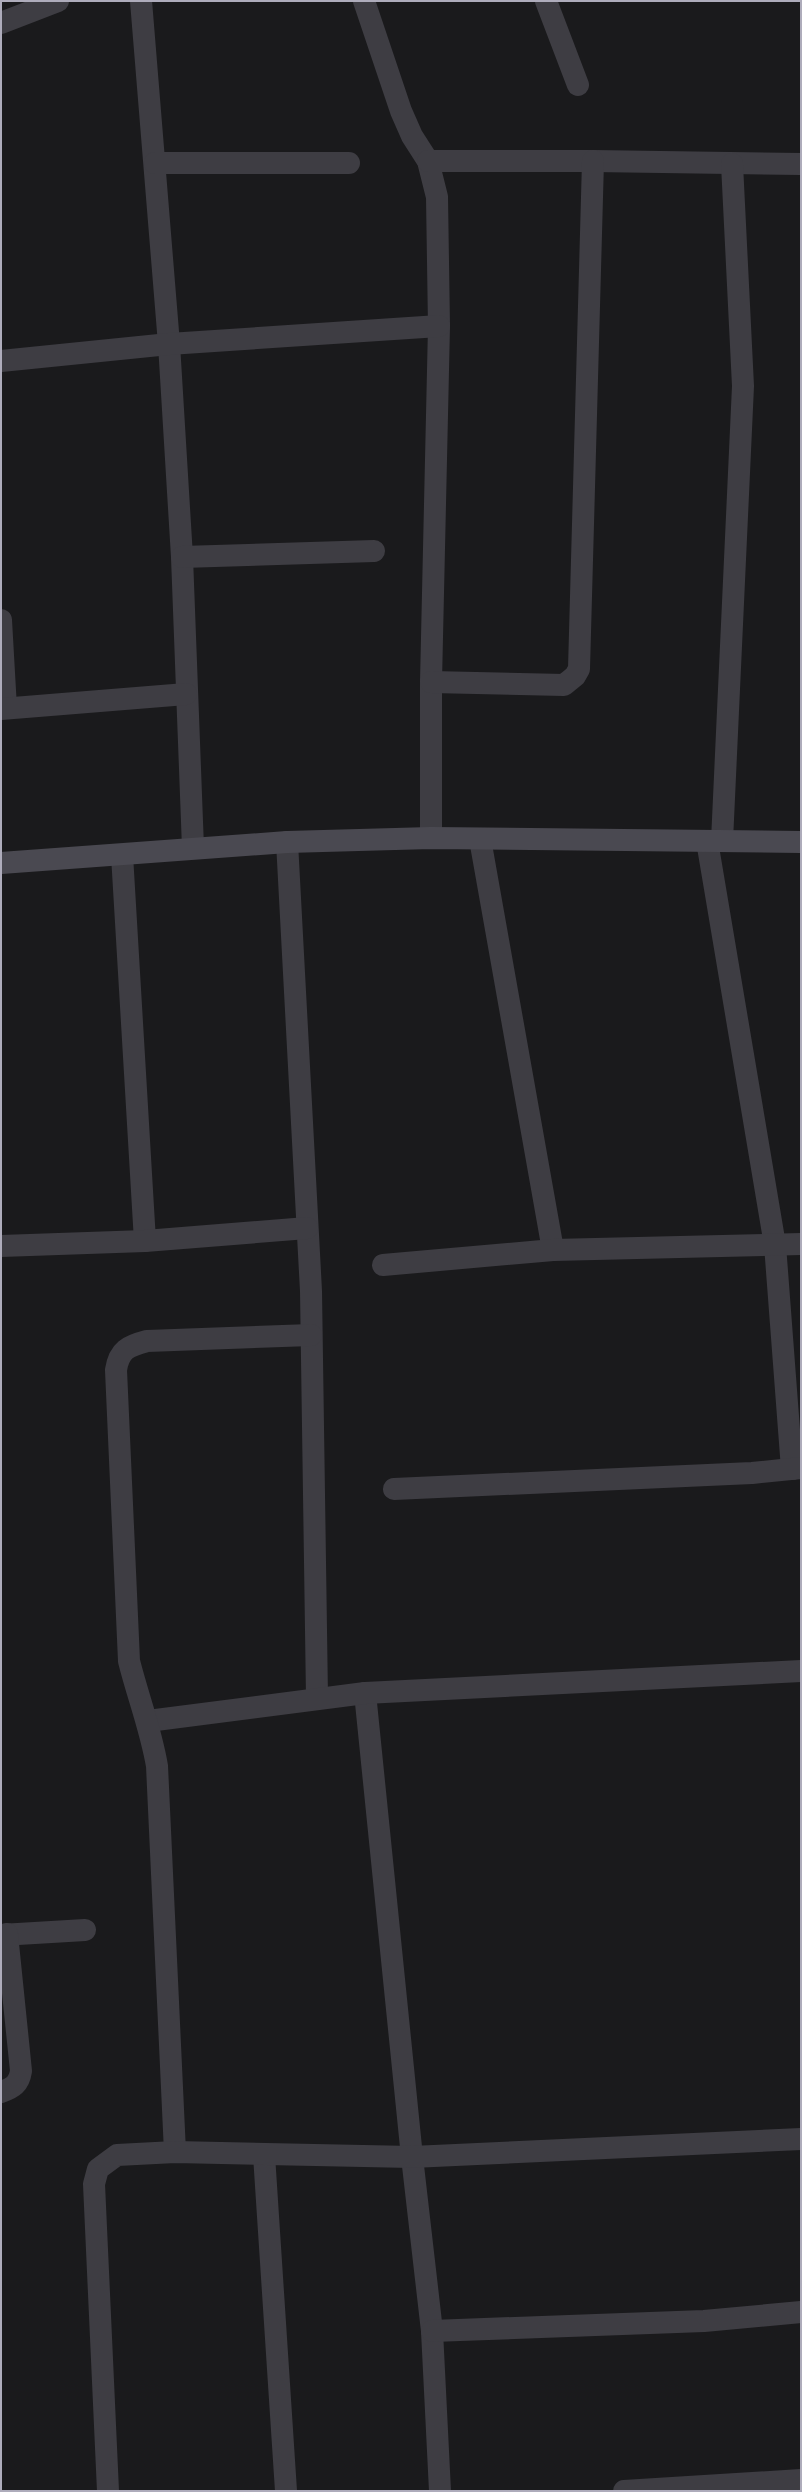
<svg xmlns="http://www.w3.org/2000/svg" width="802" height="2492" font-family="'Archivo Narrow',sans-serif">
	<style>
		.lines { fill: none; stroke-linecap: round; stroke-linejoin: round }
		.street { stroke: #3e3d43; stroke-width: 22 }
		.secondary { stroke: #4a4951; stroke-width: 22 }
	</style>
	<rect width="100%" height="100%" fill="#1a1a1c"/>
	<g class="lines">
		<g class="street">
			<path d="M141,1L169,344L182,557L193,848"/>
			<path d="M364,1L401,111L412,136L428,161L437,197L439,326L431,682V838"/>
			<path d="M546,1L578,85"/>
			<path d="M1,23L58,1"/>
			<path d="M428,161H593L801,164"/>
			<path d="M155,163H349"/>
			<path d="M1,361L169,344L439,326"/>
			<path d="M182,557L374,551"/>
			<path d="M1,620L6,708"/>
			<path d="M431,682L564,685L575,676L579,669L593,161"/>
			<path d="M1,709L186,694"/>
			<path d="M480,839L553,1250"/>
			<path d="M707,841L775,1245L792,1469"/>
			<path d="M722,841L743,386L732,164"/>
			<path d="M287,842L311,1291L317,1697"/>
			<path d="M122,855L145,1241"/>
			<path d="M1,1246L145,1241L307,1228"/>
			<path d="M383,1265L553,1250L801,1244"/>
			<path d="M394,1489L752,1473L801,1468"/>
			<path d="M365,1693L412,2157L432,2331L440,2491"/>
			<path d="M148,1721L365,1693L801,1671"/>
			<path d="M1,1935L85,1930"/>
			<path d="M1,2092C13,2088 19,2084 21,2071L7,1934"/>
			<path d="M175,2152L157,1766C151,1730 138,1697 129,1661L116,1370C119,1350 128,1346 147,1341L311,1335"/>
			<path d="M264,2155L286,2491"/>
			<path d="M432,2331L704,2321L801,2312"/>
			<path d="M108,2491L94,2184L98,2169L117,2155L175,2152L412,2157L801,2139"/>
			<path d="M624,2491L801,2480"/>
		</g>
		<path class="secondary" d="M1,863L287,842L431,838L801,842"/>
	</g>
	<rect width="802" height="2492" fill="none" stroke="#aeacbb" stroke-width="4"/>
</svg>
